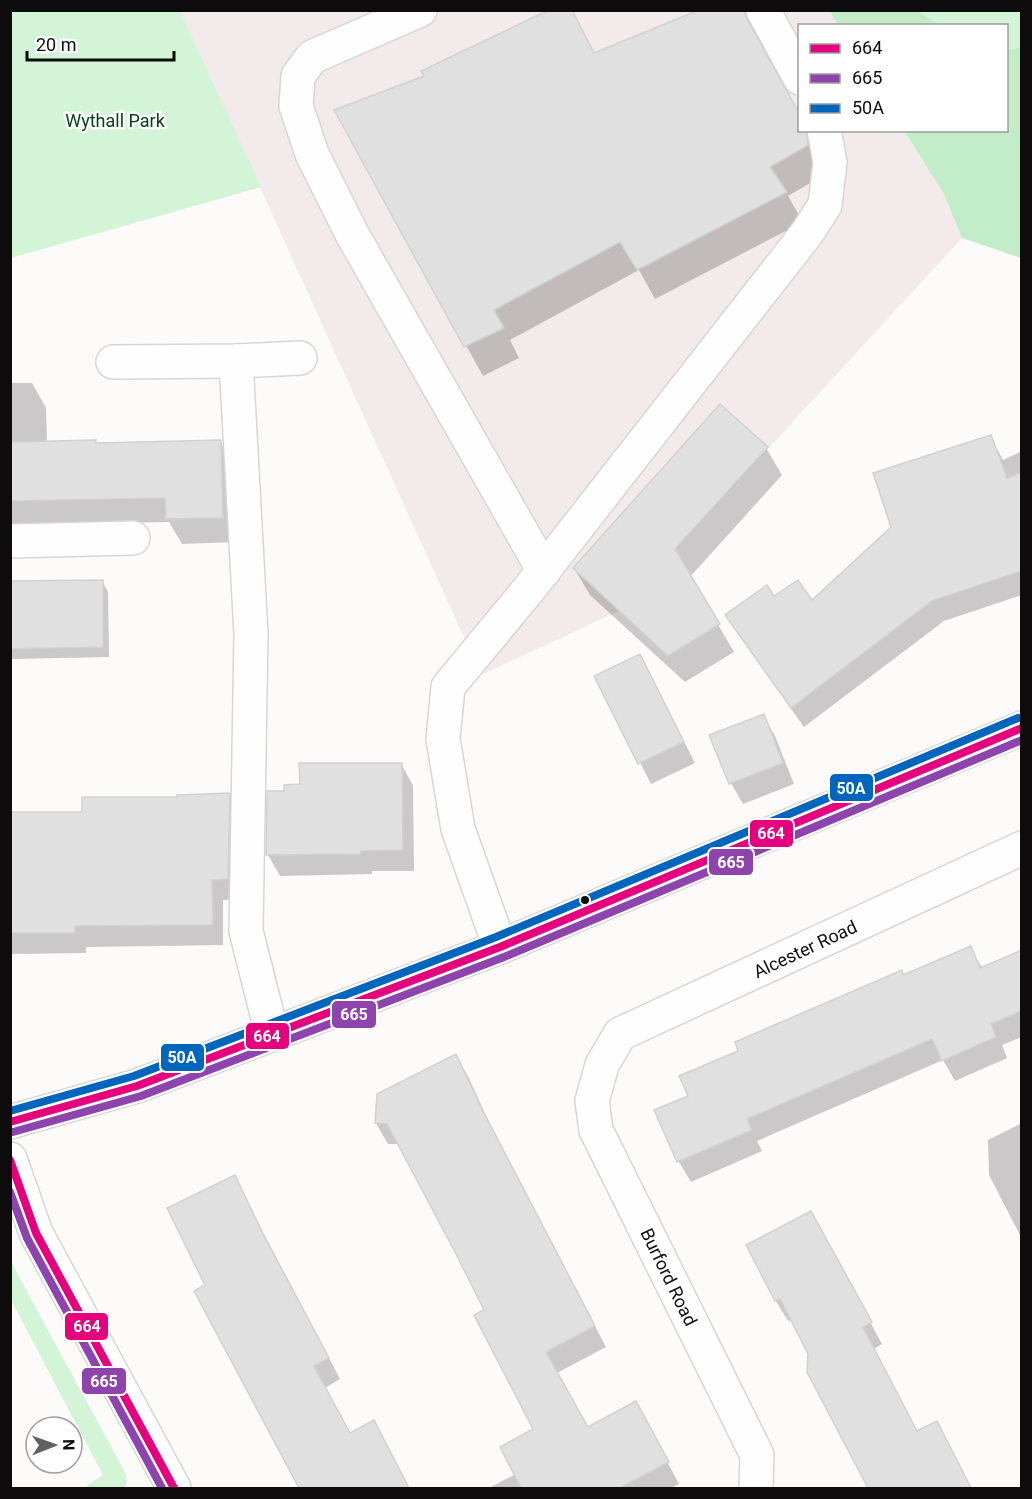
<svg xmlns="http://www.w3.org/2000/svg" width="1032" height="1499" font-family="Roboto,sans-serif">
	<style>
		.industrial { fill: #f3eaeb }
		.green { fill: #d3f4d6 }
		.forest { fill: #c3edc9 }
		.shadow { fill: #0003 }
		.building { fill: #e1e0e0; stroke: #d2d1d1; stroke-width: 1.5 }
		.lines { fill: none; stroke-linecap: round; stroke-linejoin: round }
		.minor-casing { stroke: #d7d6d5; stroke-width: 36 }
		.minor { stroke: #fffefe; stroke-width: 33 }
		.bus-1-casing { stroke: #fff; stroke-width: 12 }
		.bus-2-casing { stroke: #fff; stroke-width: 12 }
		.bus-3-casing { stroke: #fff; stroke-width: 12 }
		.bus-1 { stroke: #e5007d; stroke-width: 8 }
		.bus-2 { stroke: #8e44ad; stroke-width: 8 }
		.bus-3 { stroke: #0065bd; stroke-width: 8 }
		.bus-dot { fill: #0d0b0b; stroke: #fff; stroke-width: 2 }
		.labels { text-anchor: middle; dominant-baseline: central; stroke-width: 5; stroke-linejoin: round; paint-order: stroke }
		.park-label { font-size: 18px; fill: #064219; stroke: #fff }
		.street-label { font-size: 18px; fill: #0d0b0b; stroke: #fff }
		.line-badge { stroke: #fff; stroke-width: 2 }
		.badge-label { font-size: 16px; text-anchor: middle; font-weight: bold; fill: #fff }
	</style>
	<rect width="100%" height="100%" fill="#fdfbfa"/>
	<path class="industrial" d="M180,11H829L838,25L800,26V130L904,131L943,192L962,238L619,611L481,675Z"/>
	<g class="green">
		<path d="M11,10L180,11L261,187L11,258Z"/>
		<path d="M918,11H1021V47L1007,50L1006,26L940,25Z"/>
		<path d="M10,1260L126,1474L127,1483L124,1488H86L88,1485L103,1475L11,1300Z"/>
	</g>
	<g class="forest">
		<path d="M829,11H918L940,25H838Z"/>
		<path d="M1021,47H1022L1021,258L962,238L943,192L904,131L1006,130L1007,50Z"/>
	</g>
	<g class="shadow">
		<path d="M571,10L595,54L703,10H747L761,37L763,50L800,130H807L822,159L824,175L788,196L803,222L655,299L639,270L510,340L519,358L483,376L336,111L426,77Z"/>
		<path d="M10,383H32L46,408L47,443L96,444L220,441L234,466L236,542L182,544L169,522L10,525Z"/>
		<path d="M990,436L1003,460L1022,451V595L944,621L804,727L739,635L727,615L774,598L812,602Z"/>
		<path d="M766,448L782,475L690,577L734,652L685,682L590,595L574,568Z"/>
		<path d="M102,581L108,592L109,657L10,659V582Z"/>
		<path d="M596,677H651L695,763L651,784Z"/>
		<path d="M763,716L775,736L794,784L743,804L731,783Z"/>
		<path d="M401,764L413,785L414,871H372V874L280,876L268,855L269,793L286,792L301,786Z"/>
		<path d="M229,794L241,815L239,899L223,900V945L86,947V953L10,954V814L84,813L178,798Z"/>
		<path d="M970,948L983,969L1022,952V1037L1002,1045L1007,1058L955,1081L943,1060L757,1141L762,1151L691,1182L679,1162L656,1111L690,1097L904,977Z"/>
		<path d="M456,1056L468,1076L494,1134L606,1347L557,1373L588,1429L647,1424L679,1484L671,1488H489L516,1474L535,1430L486,1310L400,1144H388L376,1123Z"/>
		<path d="M1022,1123V1239L989,1175L988,1140Z"/>
		<path d="M234,1177L340,1379L325,1388L350,1435L386,1443L409,1488H301L196,1291L207,1286Z"/>
		<path d="M822,1233L882,1344L874,1349L917,1433L948,1444L971,1488H869L808,1371L810,1354L792,1320L788,1321L776,1301L748,1245Z"/>
	</g>
	<g class="building">
		<path d="M549,10H572L594,53L699,10H744L747,19L800,115V130H806L808,145L770,167L787,192L637,270L620,242L494,310L504,328L464,347L334,110L424,76L421,71Z"/>
		<path d="M720,404L768,447L675,549L720,624L668,656L573,568Z"/>
		<path d="M991,435L1007,478L1022,472V571L932,601L791,708L725,615L767,585L774,596L798,580L812,600L891,527L873,473Z"/>
		<path d="M96,440V443L221,440L223,518L166,519L165,498L10,501V442Z"/>
		<path d="M103,580V647L10,649V581Z"/>
		<path d="M640,654L684,742L638,764L594,676Z"/>
		<path d="M764,714L783,763L729,784L709,735Z"/>
		<path d="M299,763H402L403,850L361,851V854L266,855L267,791H284V785L300,784Z"/>
		<path d="M230,793L228,879L212,880L213,925L75,926V933H10V812H82V797H177V795Z"/>
		<path d="M971,946L980,968L1022,950V1011L991,1024L996,1037L942,1061L932,1039L747,1119L752,1130L677,1162L654,1110L688,1096L679,1076L738,1051L735,1042L902,970L903,975Z"/>
		<path d="M456,1054L483,1111L595,1326L546,1352L588,1427L636,1401L669,1462L620,1488H521L500,1447L533,1429L474,1315L484,1310L456,1254L387,1124L375,1123L377,1094Z"/>
		<path d="M235,1175L263,1234L329,1358L314,1366L350,1433L374,1420L409,1488H299L194,1291L205,1285L167,1208Z"/>
		<path d="M811,1211L872,1322L863,1327L917,1431L937,1421L971,1488H868L807,1372L808,1354L780,1299L775,1301L746,1245Z"/>
	</g>
	<g class="lines">
		<g class="minor-casing">
			<g id="minor">
				<path d="M420,10L312,57L298,76L296,106L312,154L352,234L544,571"/>
				<path d="M763,10L800,78"/>
				<path d="M236,361L251,634L246,931L272,1034"/>
				<path d="M113,362L236,361L300,358"/>
				<path d="M10,541L133,538"/>
				<path d="M500,947L458,829L443,739L448,687L529,589L807,233L825,205L830,162L824,130"/>
				<path d="M10,1122L137,1086L500,947L1022,728"/>
				<path d="M10,1159L36,1233L174,1488"/>
				<path d="M756,1488L757,1455L596,1130L592,1101L602,1065L620,1034L1022,848"/>
			</g>
		</g>
		<use href="#minor" class="minor"/>
		<g class="bus-1-casing">
			<g id="bus-1">
				<path d="M10,1122L137,1086L500,947L1022,728"/>
				<path d="M10,1160L36,1233L174,1488"/>
			</g>
		</g>
		<g class="bus-2-casing">
			<g id="bus-2">
				<path d="M13,1132L141,1096L504,957L1022,740"/>
				<path d="M10,1192L27,1238L162,1488"/>
			</g>
		</g>
		<g class="bus-3-casing">
			<path id="bus-3" d="M10,1111L134,1076L496,937L1018,718"/>
		</g>
		<use href="#bus-1" class="bus-1"/>
		<use href="#bus-2" class="bus-2"/>
		<use href="#bus-3" class="bus-3"/>
	</g>
	<circle class="bus-dot" cx="585" cy="900" r="5"/>
	<g class="labels">
		<g class="park-label">
			<text x="115" y="120">Wythall Park</text>
		</g>
		<g class="street-label">
			<text transform="translate(805 949) rotate(-25)">Alcester Road</text>
			<text transform="translate(669 1277) rotate(64)">Burford Road</text>
		</g>
	</g>
	<g class="line-badge">
		<rect x="829" y="773" width="45" height="29" rx="6" fill="#0065bd"/>
		<rect x="749" y="819" width="45" height="29" rx="6" fill="#e5007d"/>
		<rect x="708" y="848" width="46" height="28" rx="6" fill="#8e44ad"/>
		<rect x="331" y="1000" width="46" height="29" rx="6" fill="#8e44ad"/>
		<rect x="245" y="1022" width="45" height="28" rx="6" fill="#e5007d"/>
		<rect x="160" y="1043" width="45" height="29" rx="6" fill="#0065bd"/>
		<rect x="64" y="1312" width="45" height="29" rx="6" fill="#e5007d"/>
		<rect x="81" y="1367" width="46" height="28" rx="6" fill="#8e44ad"/>
	</g>
	<g class="badge-label">
		<text x="851" y="794">50A</text>
		<text x="771" y="839">664</text>
		<text x="731" y="868">665</text>
		<text x="354" y="1020">665</text>
		<text x="267" y="1042">664</text>
		<text x="182" y="1063">50A</text>
		<text x="87" y="1332">664</text>
		<text x="104" y="1387">665</text>
	</g>
	<rect width="1032" height="1499" fill="none" stroke="#0d0b0b" stroke-width="24"/>
	<rect x="798" y="24" width="210" height="108" fill="#ffffff" stroke="#9e9d9d" stroke-width="1.5"/>
	<rect x="810" y="44" width="30" height="9" fill="#e5007d" stroke="#9e9d9d" stroke-width="1.5"/>
	<text x="852" y="54" font-size="18" fill="#0d0b0b">664</text>
	<rect x="810" y="74" width="30" height="9" fill="#8e44ad" stroke="#9e9d9d" stroke-width="1.5"/>
	<text x="852" y="84" font-size="18" fill="#0d0b0b">665</text>
	<rect x="810" y="104" width="30" height="9" fill="#0065bd" stroke="#9e9d9d" stroke-width="1.5"/>
	<text x="852" y="114" font-size="18" fill="#0d0b0b">50A</text>
	<g transform="translate(54 1445) rotate(89)"><circle r="28" fill="#ffffff" stroke="#9e9d9d" stroke-width="1.5"/>
	<path d="M0-4.5L10 22L0 15L-10 22Z" fill="#615f5f"/>
	<text y="-9" font-size="16" font-weight="bold" text-anchor="middle" fill="#0d0b0b">N</text>
	</g>
	<path d="M27 51v9h147v-9" fill="none" stroke="#0d0b0b" stroke-width="3"/>
	<text x="36" y="51" font-size="18" fill="#0d0b0b" stroke="#ffffff" stroke-width="4.5" paint-order="stroke">20 m</text>
</svg>
